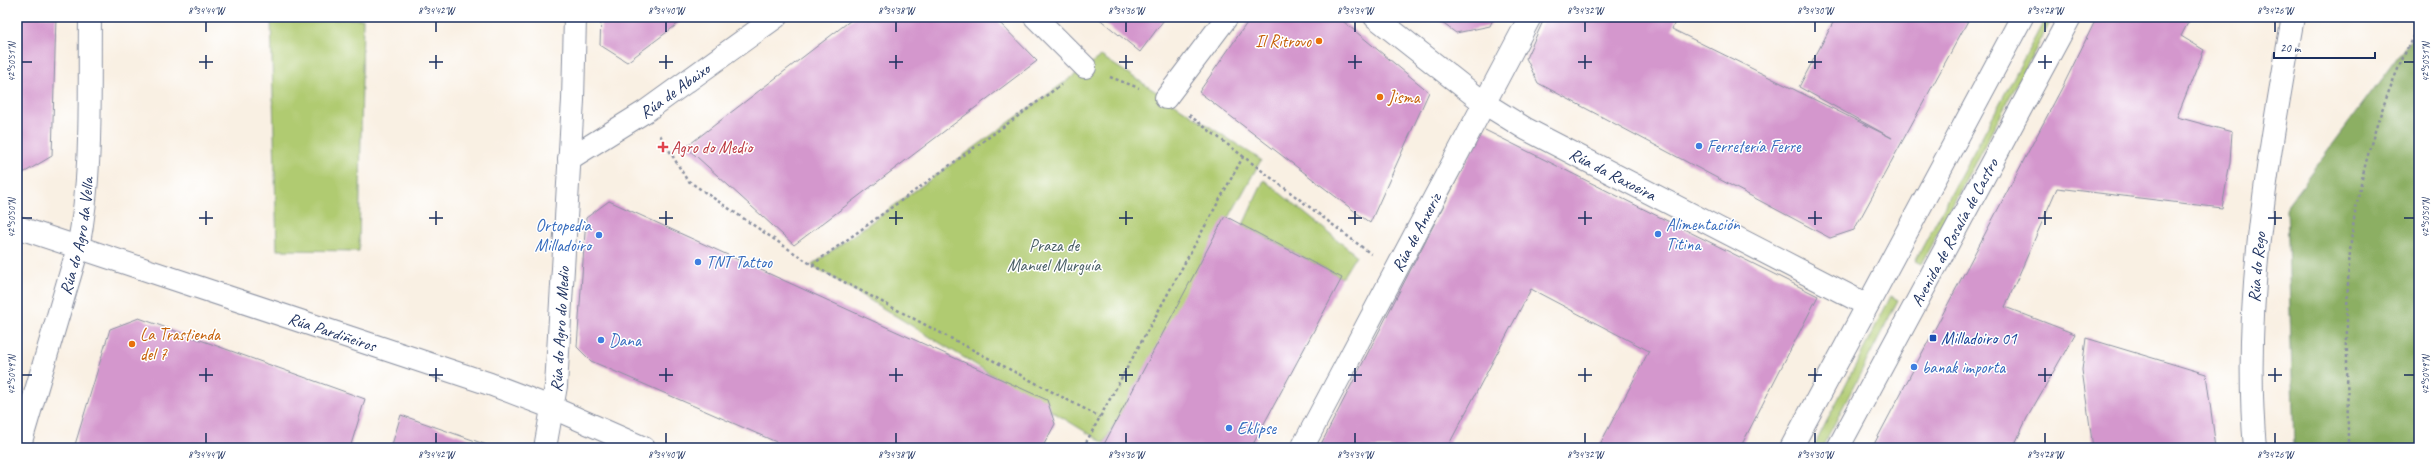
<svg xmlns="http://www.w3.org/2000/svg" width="2436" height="465" font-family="Caveat,sans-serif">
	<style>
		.green { fill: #b0cb71; stroke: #667d68 }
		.forest { fill: #8caf63; stroke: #546f60 }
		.building { fill: #d497cd }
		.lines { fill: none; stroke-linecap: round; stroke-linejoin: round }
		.street-casing { stroke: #8a90a0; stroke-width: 24 }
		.highway-casing { stroke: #8a90a0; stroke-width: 24 }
		.path { stroke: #8a90a0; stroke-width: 2.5; stroke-dasharray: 3 3; stroke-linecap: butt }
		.street { stroke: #fff; stroke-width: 22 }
		.highway { stroke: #fff; stroke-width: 22 }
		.ticks { fill: none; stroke: #1b2f5e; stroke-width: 1.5 }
		.food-dot { fill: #e8710a; stroke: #fff; stroke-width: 1.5 }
		.shop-dot { fill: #3f7fe0; stroke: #fff; stroke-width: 1.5 }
		.health-dot { fill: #e0444e; stroke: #fff; stroke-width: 1.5 }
		.transit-dot { fill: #1a4fb4; stroke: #fff; stroke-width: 1.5 }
		.labels { text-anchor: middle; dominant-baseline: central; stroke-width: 3; stroke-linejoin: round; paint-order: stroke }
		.food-label { font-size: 17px; fill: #c56008; stroke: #fff; text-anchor: start }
		.street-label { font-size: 17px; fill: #1b2f5e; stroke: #fff }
		.shop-label { font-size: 17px; fill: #366cbe; stroke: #fff; text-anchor: start }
		.health-label { font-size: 17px; fill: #be3a42; stroke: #fff; text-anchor: start }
		.park-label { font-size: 17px; fill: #485e64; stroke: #fff }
		.transit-label { font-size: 17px; fill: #164399; stroke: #fff; text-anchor: start }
		.neatline { fill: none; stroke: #1b2f5e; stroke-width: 1.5 }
		.ticks-label { font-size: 10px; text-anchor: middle; fill: #1b2f5e }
	</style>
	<rect width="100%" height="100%" fill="#fff"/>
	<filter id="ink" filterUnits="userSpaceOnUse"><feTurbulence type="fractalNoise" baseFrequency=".025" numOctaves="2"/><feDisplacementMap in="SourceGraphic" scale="8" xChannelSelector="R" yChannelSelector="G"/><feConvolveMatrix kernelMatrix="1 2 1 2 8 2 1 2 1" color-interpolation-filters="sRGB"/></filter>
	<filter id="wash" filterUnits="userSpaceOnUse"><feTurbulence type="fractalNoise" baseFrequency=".012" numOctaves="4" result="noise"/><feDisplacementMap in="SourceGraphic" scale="16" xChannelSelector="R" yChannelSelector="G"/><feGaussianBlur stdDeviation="0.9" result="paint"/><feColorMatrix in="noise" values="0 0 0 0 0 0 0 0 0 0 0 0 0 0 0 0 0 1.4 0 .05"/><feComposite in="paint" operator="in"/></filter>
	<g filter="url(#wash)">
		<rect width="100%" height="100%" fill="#f9f0e3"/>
		<g class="green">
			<path d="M2046,17H2053L1921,264L1915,261Z"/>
			<path d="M271,19H363L359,251L277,250Z"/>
			<path d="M1101,56L1261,160L1104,443L812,265Z"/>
			<path d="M1264,180L1356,255L1342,278L1243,225Z"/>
			<path d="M1891,296L1898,300L1822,448H1813Z"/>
		</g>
		<path class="forest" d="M2419,28V448H2294L2287,206Z"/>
		<g id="blocks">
			<g class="building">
				<path d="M17,17H56L52,156L25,172L17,170Z"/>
				<path d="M601,17H687L627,62L600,45Z"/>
				<path d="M855,17H994L1037,61L794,245L686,147Z"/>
				<path d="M1097,17H1166L1140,52Z"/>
				<path d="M1251,17H1338L1429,92L1370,223L1199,92Z"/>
				<path d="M1434,17H1494L1490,26L1456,33Z"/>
				<path d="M1545,17H1677L1672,29L1892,138L1799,87L1836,17H1970L1854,230L1830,238L1538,83L1526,58Z"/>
				<path d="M2097,17H2191L2181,36L2204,50L2177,117L2232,132L2230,162L2222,208L2057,188L2005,307L2075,334L2027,418L2013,448H1872L2063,86Z"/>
				<path d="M1483,129L1818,296L1740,448H1598L1649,351L1531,289L1447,448H1319Z"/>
				<path d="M609,201L1047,400L1055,424L1042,448H790L591,361L577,347L586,218Z"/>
				<path d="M1225,216L1342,278L1251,448H1102Z"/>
				<path d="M139,318L365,399L350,448H74L110,329Z"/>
				<path d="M2086,338L2206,374L2216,448H2093L2082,370Z"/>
				<path d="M401,415L487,445L489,448H391Z"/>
			</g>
		</g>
	</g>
	<g filter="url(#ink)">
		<use href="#blocks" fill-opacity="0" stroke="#8a90a0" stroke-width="1"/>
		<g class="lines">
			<g class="street-casing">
				<g id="street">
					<path d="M1035,17L1085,67"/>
					<path id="s1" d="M1375,17L1484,103L1526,129L1867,305"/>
					<path d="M1166,98L1227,17"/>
					<path id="s2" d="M569,159L646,111L776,17"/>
					<path id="s3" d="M17,227L490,384L553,408L644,448"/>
					<path id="s4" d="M19,448L78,248C93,172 89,94 90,17"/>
					<path id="s5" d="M545,448L556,386L573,100L575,17"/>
					<path id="s6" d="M1302,448L1530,17"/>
					<path id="s7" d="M2255,448C2242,303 2268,160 2293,17"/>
				</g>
			</g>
			<g class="highway-casing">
				<g id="highway">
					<path d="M1791,448L2022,17"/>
					<path id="s8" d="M1838,448L2070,17"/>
				</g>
			</g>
			<g class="path">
				<path d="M1110,77L1139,88"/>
				<path d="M1189,115L1371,254"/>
				<path d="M660,135L687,180L812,265L1061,85"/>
				<path d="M812,265L1100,417"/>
				<path d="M1083,448L1243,157"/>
				<path d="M2348,448C2348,380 2344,310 2351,242C2360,166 2384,92 2419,25"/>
			</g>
			<use href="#street" class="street"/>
			<use href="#highway" class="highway"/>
		</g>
	</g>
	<path class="ticks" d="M206,22V32M436,22V32M666,22V32M896,22V32M1126,22V32M1355,22V32M1585,22V32M1815,22V32M2045,22V32M2275,22V32M206,55V69M436,55V69M666,55V69M896,55V69M1126,55V69M1355,55V69M1585,55V69M1815,55V69M2045,55V69M22,62H32M199,62H213M429,62H443M659,62H673M889,62H903M1119,62H1133M1348,62H1362M1578,62H1592M1808,62H1822M2038,62H2052M2404,62H2414M206,211V225M436,211V225M666,211V225M896,211V225M1126,211V225M1355,211V225M1585,211V225M1815,211V225M2045,211V225M2275,211V225M22,218H32M199,218H213M429,218H443M659,218H673M889,218H903M1119,218H1133M1348,218H1362M1578,218H1592M1808,218H1822M2038,218H2052M2268,218H2282M2404,218H2414M206,368V382M436,368V382M666,368V382M896,368V382M1126,368V382M1355,368V382M1585,368V382M1815,368V382M2045,368V382M2275,368V382M22,375H32M199,375H213M429,375H443M659,375H673M889,375H903M1119,375H1133M1348,375H1362M1578,375H1592M1808,375H1822M2038,375H2052M2268,375H2282M2404,375H2414M206,433V443M436,433V443M666,433V443M896,433V443M1126,433V443M1355,433V443M1585,433V443M1815,433V443M2045,433V443M2275,433V443"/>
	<g class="food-dot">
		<circle cx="1319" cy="41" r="4"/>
		<circle cx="1380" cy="97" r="4"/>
		<circle cx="132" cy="344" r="4"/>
	</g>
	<g class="shop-dot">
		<circle cx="1699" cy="146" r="4"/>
		<circle cx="1658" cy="234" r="4"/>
		<circle cx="599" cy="235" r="4"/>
		<circle cx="698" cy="262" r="4"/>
		<circle cx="601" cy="340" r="4"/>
		<circle cx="1914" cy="367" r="4"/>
		<circle cx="1229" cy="428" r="4"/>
	</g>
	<path class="health-dot" d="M661 141h4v4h4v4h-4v4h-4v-4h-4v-4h4z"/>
	<rect class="transit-dot" x="1929" y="334" width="8" height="8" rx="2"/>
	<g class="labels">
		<g class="food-label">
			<text x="1311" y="41" text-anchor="end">Il Ritrovo</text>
			<text x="1388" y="97">Jisma</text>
			<text x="140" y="334">La Trastienda<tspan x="140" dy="20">del 7</tspan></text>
		</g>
		<g class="street-label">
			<text stroke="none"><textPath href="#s2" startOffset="126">Rúa de Abaixo</textPath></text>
			<text stroke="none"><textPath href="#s1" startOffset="286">Rúa da Raxoeira</textPath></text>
			<text stroke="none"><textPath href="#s6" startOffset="244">Rúa de Anxeriz</textPath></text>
			<text stroke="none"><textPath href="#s8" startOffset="245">Avenida de Rosalía de Castro</textPath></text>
			<text stroke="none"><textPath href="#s4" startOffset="220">Rúa do Agro da Vella</textPath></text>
			<text stroke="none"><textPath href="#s7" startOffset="181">Rúa do Rego</textPath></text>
			<text stroke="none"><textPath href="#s5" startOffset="120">Rúa do Agro do Medio</textPath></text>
			<text stroke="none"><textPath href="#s3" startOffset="332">Rúa Pardiñeiros</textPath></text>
		</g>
		<g class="shop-label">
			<text x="1707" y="146">Ferretería Ferre</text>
			<text x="1666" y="224">Alimentación<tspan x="1666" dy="20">Titina</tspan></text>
			<text x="591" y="225" text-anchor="end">Ortopedia<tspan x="591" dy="20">Milladoiro</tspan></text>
			<text x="706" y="262">TNT Tattoo</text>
			<text x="609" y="340">Dana</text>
			<text x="1922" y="367">banak importa</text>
			<text x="1237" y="428">Eklipse</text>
		</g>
		<g class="health-label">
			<text x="671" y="147">Agro do Medio</text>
		</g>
		<g class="park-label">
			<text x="1054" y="245">Praza de<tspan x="1054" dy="20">Manuel Murguía</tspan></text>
		</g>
		<g class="transit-label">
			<text x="1941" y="338">Milladoiro 01</text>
		</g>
	</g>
	<rect width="2436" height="465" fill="none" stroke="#fff" stroke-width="44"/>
	<path d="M2274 52v6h101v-6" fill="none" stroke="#1b2f5e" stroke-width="2"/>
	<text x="2280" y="52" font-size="12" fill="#1b2f5e" stroke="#ffffff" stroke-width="3" paint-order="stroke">20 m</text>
	<rect x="22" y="22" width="2392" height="421" class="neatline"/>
	<g class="ticks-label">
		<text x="206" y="14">8°34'44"W</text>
		<text x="436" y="14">8°34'42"W</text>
		<text x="666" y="14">8°34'40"W</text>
		<text x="896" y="14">8°34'38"W</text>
		<text x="1126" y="14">8°34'36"W</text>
		<text x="1355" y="14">8°34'34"W</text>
		<text x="1585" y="14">8°34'32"W</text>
		<text x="1815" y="14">8°34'30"W</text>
		<text x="2045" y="14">8°34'28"W</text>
		<text x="2275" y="14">8°34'26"W</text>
		<text transform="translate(11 62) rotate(-90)" y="4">42°50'51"N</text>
		<text transform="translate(2425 62) rotate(-90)" y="4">42°50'51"N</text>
		<text transform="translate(11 218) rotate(-90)" y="4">42°50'50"N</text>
		<text transform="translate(2425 218) rotate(-90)" y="4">42°50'50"N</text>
		<text transform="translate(11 375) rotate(-90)" y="4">42°50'49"N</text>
		<text transform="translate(2425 375) rotate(-90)" y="4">42°50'49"N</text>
		<text x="206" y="458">8°34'44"W</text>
		<text x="436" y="458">8°34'42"W</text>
		<text x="666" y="458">8°34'40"W</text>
		<text x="896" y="458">8°34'38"W</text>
		<text x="1126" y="458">8°34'36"W</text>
		<text x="1355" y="458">8°34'34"W</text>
		<text x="1585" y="458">8°34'32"W</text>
		<text x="1815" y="458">8°34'30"W</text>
		<text x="2045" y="458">8°34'28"W</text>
		<text x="2275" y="458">8°34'26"W</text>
	</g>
</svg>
